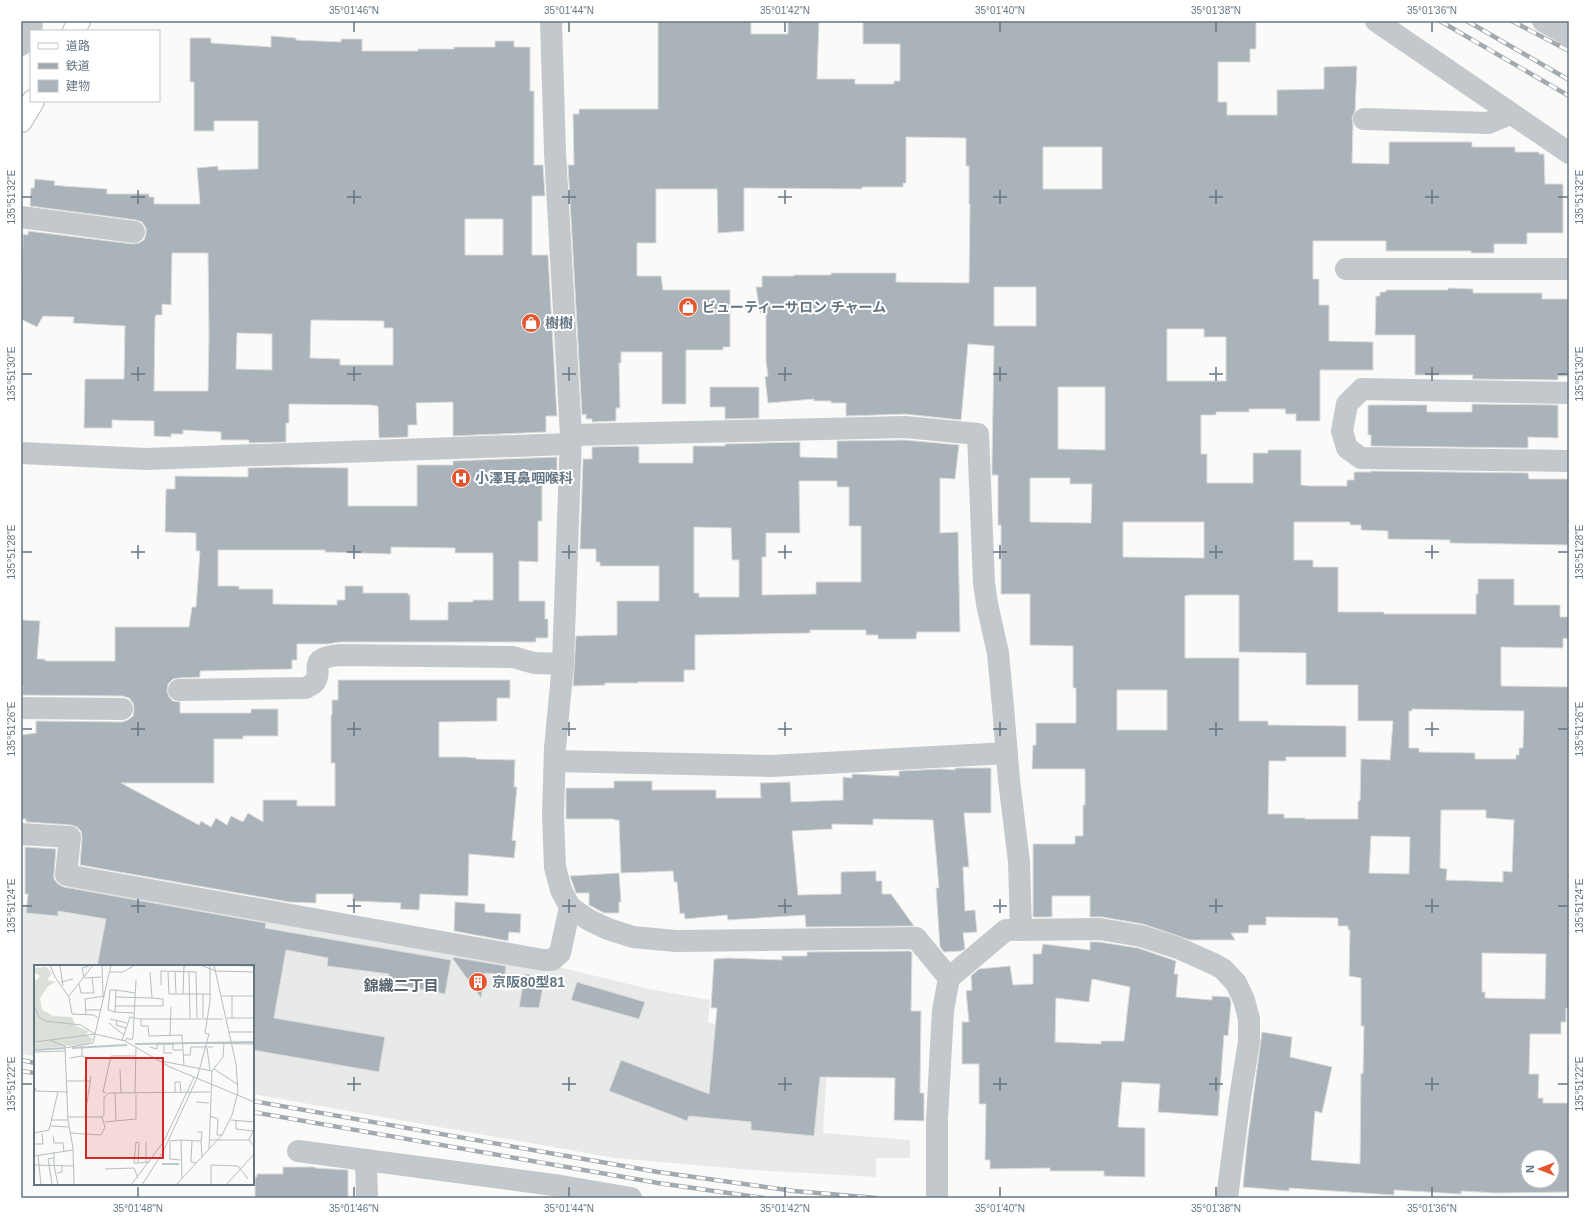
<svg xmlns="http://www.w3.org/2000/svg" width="1590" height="1219" font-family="Helvetica,'Noto Sans JP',sans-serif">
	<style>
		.built { fill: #e8e9e9 }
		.building { fill: #aab3b9; stroke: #dcdcda; fill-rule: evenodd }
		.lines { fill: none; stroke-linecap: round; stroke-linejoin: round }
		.primary-casing { stroke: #b5babe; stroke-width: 24 }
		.street { stroke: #c3c8cc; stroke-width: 22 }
		.primary { stroke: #fff; stroke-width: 22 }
		.rail-casing { stroke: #a2aab0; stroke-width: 4.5 }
		.rail { stroke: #fff; stroke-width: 3; stroke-dasharray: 9; stroke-linecap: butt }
		.ticks { fill: none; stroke: #657683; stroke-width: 1.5 }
		.labels { text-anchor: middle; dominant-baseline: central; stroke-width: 4; stroke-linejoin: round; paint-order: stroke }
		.poi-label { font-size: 14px; font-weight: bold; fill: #657683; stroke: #fff; text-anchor: start }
		.neighbourhood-label { font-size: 15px; font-weight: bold; fill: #57646e; stroke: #fff }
		.inset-river { fill: none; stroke: #bbc7cb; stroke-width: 2 }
		.inset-road { fill: none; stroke: #b5bdc2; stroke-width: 1 }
		.view { fill: #d62828; fill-opacity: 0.15; stroke: #d62828; stroke-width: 2 }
		.inset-edge { fill: none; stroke: #657683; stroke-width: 2 }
		.neatline { fill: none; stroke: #657683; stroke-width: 1.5 }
		.ticks-label { font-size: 10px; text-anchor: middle; fill: #657683 }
	</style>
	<rect width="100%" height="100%" fill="#fafaf8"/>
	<path class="built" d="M68,884L559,967L649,989L710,1000L708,1023L829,1036L823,1133L910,1140V1158H876V1177L752,1170L615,1158L253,1094V966H35V1056L21,1054V904L64,910Z"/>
	<g class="building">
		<path d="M658,21H751V34H788V21H819L817,79H855V84H894V81H900V44H863V21H1256V49H1250V62H1218V102H1227V115H1277V90L1324,89V67L1357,66L1355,111L1352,118L1353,125L1352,163L1389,164V142H1472V147H1515V152H1539V154H1544L1545,184H1563V233H1527V244H1494V253H1471V251H1386V241H1313V279H1319V305H1329V341L1373,342V370H1320V421H1296V414H1286L1285,409H1249V412H1216V415H1201V454H1207V483H1253V453H1268V450H1301V485L1310,486H1347V480H1354V472H1371V471L1528,473L1529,479H1569V545L1450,543V540L1388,539V531L1361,530V525H1350V522H1294V560H1313V567H1338V612H1384V614H1476V594H1478V579H1514V605H1560V617H1569V639L1563,638V648L1501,647V686L1569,687V1008H1566V1022H1561V1034H1530L1529,1074H1539L1538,1098H1543V1103H1569V1192L1496,1193L1461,1191V1194L1394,1190V1195L1289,1188V1191L1243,1187L1247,1144L1262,1032L1292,1037L1290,1057L1332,1067L1322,1113L1315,1111L1311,1160L1360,1164L1361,1073L1363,1074L1364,1026H1361V978L1349,976L1350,930H1348V926H1338V918L1266,917V925H1249L1248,933H1231L1235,940H1190L1143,924L1102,917H1090V896H1052V917H1033V844H1075V836H1083V805H1085V769H1032L1033,745H1036V723H1076V688H1073V646L1030,645V594H1001V525H998V475H992V461L994,346L968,344L961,420L905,414L846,416V403H831V401H814V399L768,403L765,377L768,376L766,361V313H760L756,287H762V276H794V275H831V273H896V282L969,283L970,204H969V166H966V138L906,137V183H903V187H862V189L744,188V231L718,233L717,189H656V243H637V276H661L663,290H730V347H723V350H686V404H662V352H621V363H619L620,408H616V421L592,422V419H586V414L582,415L568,165H574L573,114H579V109H658ZM1043,147H1102V189H1043ZM994,287H1036V326H994ZM1167,329H1204V337H1226V381H1167ZM1058,387H1105V450L1058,449ZM1030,478H1070V484H1092L1091,523L1030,522ZM1123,522H1204V558L1123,557ZM1189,595H1239V652L1306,653V685H1358V721H1393L1390,760L1361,759L1360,801H1358V819H1305V818H1284V814H1268L1269,761H1286V757H1346V726L1268,725V721H1239V658H1185V596ZM1117,690H1167V730H1117ZM1412,709L1524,711L1523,748H1519V755H1516V759H1475V753L1419,752V748H1409V711H1412ZM1441,810H1486V818L1514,820L1512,872L1503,871V882L1446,880L1447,869L1440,868ZM1371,836L1410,837L1409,874L1369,873ZM1482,953L1546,954L1545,999L1485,998V992H1482ZM1528,1157H1552V1181H1528Z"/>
		<path d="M271,36L296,38V40L341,42V39H362V51H418V49H454V47H495V41H514V47H530V91H534V165H543L545,196H532V255H548L557,416H546V432L453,436V402L416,403L417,425H408V437L379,438L378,406L370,405L289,404V423H286V442L249,443V440H221V432L183,430V434H171V437L154,436V421L112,420V428H84L85,379H124L125,326L73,323L74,317L43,316L37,327L21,319L23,234L28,235V231L133,244L139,243L144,240L146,234V228L142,222L136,220L30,206L31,188H34L35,179L55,181L54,185L63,186L107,189V194H149V197H154V204H200L197,168L218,166V170L258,169V121H214V131H194V82H190V38H211V43L271,47ZM465,219H503V255H465ZM172,253H208L209,336L208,391H154L155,318L156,315H162V304L171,305ZM311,320L384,321V328H393V365H340V359L310,358ZM237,333L272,334V370L236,369Z"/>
		<path d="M1448,288L1473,289V293H1542V299H1569V376H1558V380L1472,379L1473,375H1415V335H1375L1376,296H1380V292H1386V290H1448Z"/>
		<path d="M710,387H759V418L725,419V407H710Z"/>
		<path d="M1472,404L1558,405V438L1528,437V448L1371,446V435H1368V405H1427V412H1472Z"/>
		<path d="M905,440L959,445L955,479L940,478V533L958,532L960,632H917L916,639H878V635H866V630H810V633L695,635V670H684V682H638V683H605V685L573,686L576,636L617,635V601H659V566H600V562H596V549H580L583,459H592V447L636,446L639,447V463H693V446H725V444L800,442V457L837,458V441ZM799,481H837V487H849V526H861V582H816V594L762,595V557H766V533H800ZM694,527L731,528L732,560H739V597H699V593H694Z"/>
		<path d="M557,457V473H542V521H538V562L519,561V601H545V619H548V638H536V642H340L327,644H297V660H292V669L200,671V677L179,678L173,679L168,684L167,691L169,697L173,701L180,702V713H251V709H278V736H243V739H214V783H121L199,825L201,821L211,827L216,818L227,825L231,816L243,822L248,813L263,822V800H297V806H335V763H331V715H332V700H338V680H510V698H497V721L439,722V757H466L476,758V759L515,760L514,787H517L512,840L516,841L514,858L469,854L468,896L420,894L419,910L400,909L401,903L353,901V894H316V903L289,902L80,865L82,838L81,831L77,827L71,825L26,822V819H21V735L36,733V721L122,722L128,720L133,716L134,709L133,703L129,698L122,696L22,695L23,686H21V620L40,621L37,659H45V661H115V627H189L192,607H196L200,551H196V533L165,532L166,489H175V476L248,477V468L286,467L348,468V506H417V465H453V461ZM391,547L455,548V553H493V600H473V602H448V620H410V595H408V593H363V586H345V600H337V605L273,604V589H239V586H218V550H325V552L391,554Z"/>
		<path d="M955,768H991V813H964L969,867H963L965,911L975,910L977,932L963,933L965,949L961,951L944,952L940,947L936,888H939L933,820L873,819V825L832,824V829L792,831L798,895L841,894V872L876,871V881H882V894H891L914,926L806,927L805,915L728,920L727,915L685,919L684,913L680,914L677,882H674L673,871L621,873L619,820H614V819H566V788H614V781H652V790H716V798H761L760,783L790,782L791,802L843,800V777L852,778V774L899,776V771L941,769L955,770Z"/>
		<path d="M25,847L56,849L54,874V879L58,884L64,887L266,923L265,928L451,960L445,994L387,983L389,974L327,966L328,958L286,950L274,1018L385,1037L379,1072L253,1050V966H97L106,919L58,911V916L26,913L28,894H25Z"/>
		<path d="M619,873L621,902H619V913H604L589,905V893H576L570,876Z"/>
		<path d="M455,902L485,904V912L521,914L520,933L509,932L508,941L454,931Z"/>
		<path d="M1090,942H1099L1138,948L1176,961L1174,974H1178L1176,997L1212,1000V996L1229,997L1231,1002L1228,1036L1224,1035L1218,1116L1158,1112L1160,1084L1122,1082L1118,1127L1145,1128V1177L1104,1176V1171H1050V1168L990,1169V1160H985L986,1104H979V1064H962V1022H969L966,991L972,990L971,976L979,969L1010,966L1013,985L1033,984V954H1041L1043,944L1090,950ZM1092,979L1130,987L1124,1041H1101V1044L1055,1042L1056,998L1089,1002Z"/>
		<path d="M910,951L912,953L911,1011H921L920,1093H924V1121L894,1120L895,1078L820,1077L814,1136L751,1130V1122L689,1116L687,1121L609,1091L621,1060L709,1094L717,1008H711L714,959L728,958L782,960V956H807V952Z"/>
		<path d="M453,957L506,966L505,975L485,973L481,998L453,959Z"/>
		<path d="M525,974L545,977L539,1008L519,1007Z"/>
		<path d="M577,982L645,1002L639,1019L571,1000Z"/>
		<path d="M283,1167H315V1168L348,1170V1198H255V1177H257V1174H283Z"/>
	</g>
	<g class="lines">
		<g class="primary-casing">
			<g id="primary">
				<path d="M74,31L79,21"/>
				<path d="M21,121L33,101"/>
			</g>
		</g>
		<g class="street">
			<path d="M551,21L555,152L571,435L563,664L555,748L553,815L555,867L561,890L570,907L589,920L608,929L633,937L676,941L916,938L949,978"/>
			<path d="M1376,21L1569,153"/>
			<path d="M1543,21L1569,36"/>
			<path d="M21,45L32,25"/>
			<path d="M1364,119L1488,123L1510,114"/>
			<path d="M21,217L134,232"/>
			<path d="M1346,269H1569"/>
			<path d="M1569,393L1362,389L1347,404L1342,431L1347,448L1361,458L1569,461"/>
			<path d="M571,435L905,427L978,434L984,583L987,604L998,653L1003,707L1009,780L1019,862L1021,930"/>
			<path d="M21,453L146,459L569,444"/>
			<path d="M179,690L306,688C308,686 312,685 314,683C325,671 304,658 340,655L513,657L534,663L563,664"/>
			<path d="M21,708L122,709"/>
			<path d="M555,761L771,766L1007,753"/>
			<path d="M21,834L70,837L66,875L543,960H552L560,953L570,907"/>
			<path d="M298,1151L561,1186L631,1198"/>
			<path d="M366,1160L367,1198"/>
			<path d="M937,1198V1120L943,1010L949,978L1006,930L1100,929L1141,936L1178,948L1214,964L1223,969L1236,983L1244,1000L1249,1019V1041L1240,1098L1227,1198"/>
		</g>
		<use href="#primary" class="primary"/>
		<g class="rail-casing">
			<g id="rail">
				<path d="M1440,21L1569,96"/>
				<path d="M1467,21L1569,80"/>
				<path d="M1512,21L1569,51"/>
				<path d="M21,1060L35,1063"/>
				<path d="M21,1071L35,1073"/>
				<path d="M253,1101L658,1172L794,1191L876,1198"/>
				<path d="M253,1112L658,1183L764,1198"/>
			</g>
		</g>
		<use href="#rail" class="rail"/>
	</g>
	<path class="ticks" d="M354,22V32M569,22V32M785,22V32M1000,22V32M1216,22V32M1432,22V32M138,190V204M354,190V204M569,190V204M785,190V204M1000,190V204M1216,190V204M1432,190V204M22,197H32M131,197H145M347,197H361M562,197H576M778,197H792M993,197H1007M1209,197H1223M1425,197H1439M1558,197H1568M138,367V381M354,367V381M569,367V381M785,367V381M1000,367V381M1216,367V381M1432,367V381M22,374H32M131,374H145M347,374H361M562,374H576M778,374H792M993,374H1007M1209,374H1223M1425,374H1439M1558,374H1568M138,545V559M354,545V559M569,545V559M785,545V559M1000,545V559M1216,545V559M1432,545V559M22,552H32M131,552H145M347,552H361M562,552H576M778,552H792M993,552H1007M1209,552H1223M1425,552H1439M1558,552H1568M138,722V736M354,722V736M569,722V736M785,722V736M1000,722V736M1216,722V736M1432,722V736M22,729H32M131,729H145M347,729H361M562,729H576M778,729H792M993,729H1007M1209,729H1223M1425,729H1439M1558,729H1568M138,899V913M354,899V913M569,899V913M785,899V913M1000,899V913M1216,899V913M1432,899V913M22,906H32M131,906H145M347,906H361M562,906H576M778,906H792M993,906H1007M1209,906H1223M1425,906H1439M1558,906H1568M354,1077V1091M569,1077V1091M785,1077V1091M1000,1077V1091M1216,1077V1091M1432,1077V1091M22,1084H32M347,1084H361M562,1084H576M778,1084H792M993,1084H1007M1209,1084H1223M1425,1084H1439M1558,1084H1568M138,1187V1197M354,1187V1197M569,1187V1197M785,1187V1197M1000,1187V1197M1216,1187V1197M1432,1187V1197"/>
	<defs>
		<g id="shop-disc" transform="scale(1)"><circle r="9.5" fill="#e4572e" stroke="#fff"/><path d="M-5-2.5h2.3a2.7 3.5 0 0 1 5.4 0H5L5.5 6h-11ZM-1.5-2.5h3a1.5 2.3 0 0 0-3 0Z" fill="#fff"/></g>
		<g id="hospital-disc" transform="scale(1)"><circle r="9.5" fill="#e4572e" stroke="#fff"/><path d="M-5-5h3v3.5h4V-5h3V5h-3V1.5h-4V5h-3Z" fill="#fff"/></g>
		<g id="building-disc" transform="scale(1)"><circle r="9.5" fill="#e4572e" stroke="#fff"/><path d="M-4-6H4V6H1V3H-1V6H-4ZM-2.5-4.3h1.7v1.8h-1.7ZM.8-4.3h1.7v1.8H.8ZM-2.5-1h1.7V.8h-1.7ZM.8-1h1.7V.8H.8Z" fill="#fff"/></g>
	</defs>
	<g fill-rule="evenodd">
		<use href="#shop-disc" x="688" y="307"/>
		<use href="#shop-disc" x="531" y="323"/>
		<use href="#hospital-disc" x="461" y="478"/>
		<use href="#building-disc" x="478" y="982"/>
	</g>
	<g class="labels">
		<g class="poi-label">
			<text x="702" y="307">ビューティーサロン チャーム</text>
			<text x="545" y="323">樹樹</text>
			<text x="475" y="478">小澤耳鼻咽喉科</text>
			<text x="492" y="982">京阪80型81</text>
		</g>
		<g class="neighbourhood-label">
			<text x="401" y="985">錦織二丁目</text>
		</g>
	</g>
	<g transform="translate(34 965)">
		<rect width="220" height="220" fill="#fafaf8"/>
		<path d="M12,2L18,8L13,15L22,17L14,21L6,33L8,45L19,51L38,52L42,61L55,66L52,69L59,74L55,79L0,84V17L6,11L0,7V3Z" fill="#dadfd7"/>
		<path class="inset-river" d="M101,79L220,77M38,83L93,80M0,85L31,83M128,199H145"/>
		<path class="inset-road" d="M16,0L21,12L35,32L38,49L60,50L65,54M26,0L29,21M68,0L69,31M166,0L182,6L220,7M187,0L220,1M141,6L142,29M155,6L156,53M76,7H89L101,0M134,7L135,29H176M50,12L48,3L58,0M50,13L67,12M27,17L39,14M45,19L47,28H60L58,13M127,20V6L162,7L163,53M149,29L150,1L157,0M35,31L59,0M188,31H220M198,31V53M82,32L118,33M0,41L5,52L11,56L47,60L61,69L16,75M82,41H129V34L118,33L116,7M52,45H67M81,47L74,45L76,25H82M100,48L81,47L82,25L101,28M52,50L51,34L71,31M169,53V29M193,53H220M76,54L93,58M107,54V61H114L115,71L148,70L150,101M83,55L82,60L92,63M75,58L90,70M195,67H220M61,69L91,76L136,102L220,137M136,71L137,42M88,75L96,52L105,54H189M91,76L93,73L98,75L99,72L102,15M0,77L16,75L32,82M173,78L220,79M130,79V88H138M48,81V91L53,93L51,116M116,82L123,84V79H139V85H148M173,83L176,105M0,87L31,86M149,90H156L157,82H179M36,93L48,91M127,96L178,106L189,92L190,78M86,104L87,128M180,104L203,119M33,116H56M0,120L2,126L34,127M141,127V117H146L147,127M72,128L69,127L77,91H101M81,128L82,156M101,128L102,82M162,137L175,138M51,151L57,111M176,151L184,154L183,170H188M34,152H68M68,152L70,150V132L75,128L176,127M18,155H34M197,155L220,157M202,155V164L219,166M71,157L102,154V129M17,161L35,162M163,167H168L167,176M0,168L15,165L24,127M36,168L67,170L71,162L68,152M19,171L20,178H29L30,187M175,175H215L220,181M215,175L220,164M135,176L147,175M158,176L157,197L162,198M102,177L105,178L104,198L116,197M102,177L100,198H104M112,177V197M136,177V194L146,195M0,179H9L8,168M175,184L178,106M20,187V200L24,220M4,190L7,220M0,191L39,185M0,200L40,201M71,204L100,203L104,213M23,208L28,207V200M148,214L147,175L167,176L168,192M18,219L14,194L20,193M40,220L39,183L34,155L31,83L59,78L77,0M97,220L130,176L160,112M108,220L129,187L163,113L175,69L171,68L176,36V0M142,220L188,170L198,150L204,127L202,99L180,0M177,220V200L204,201L214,214M192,220L220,189"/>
		<path class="view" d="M52,93H129V193H52Z"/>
		<rect width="220" height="220" class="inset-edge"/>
	</g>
	<rect width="1590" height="1219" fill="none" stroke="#ffffff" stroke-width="44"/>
	<rect x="30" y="30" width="130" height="72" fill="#ffffff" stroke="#c1c8cd"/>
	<rect x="38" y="43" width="20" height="6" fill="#ffffff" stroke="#c1c8cd"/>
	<text x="66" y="50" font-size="12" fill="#657683">道路</text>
	<rect x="38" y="63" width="20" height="6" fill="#a2aab0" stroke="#c1c8cd"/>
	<text x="66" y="70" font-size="12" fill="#657683">鉄道</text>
	<rect x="38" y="80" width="20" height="12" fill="#aab3b9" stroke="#c1c8cd"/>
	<text x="66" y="90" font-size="12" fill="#657683">建物</text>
	<g transform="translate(1540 1169) rotate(270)"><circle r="19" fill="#ffffff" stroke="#c1c8cd"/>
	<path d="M0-3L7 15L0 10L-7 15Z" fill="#e4572e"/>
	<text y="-6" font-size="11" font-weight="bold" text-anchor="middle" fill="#657683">N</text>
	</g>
	<rect x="22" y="22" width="1546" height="1175" class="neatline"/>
	<g class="ticks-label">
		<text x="354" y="14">35°01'46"N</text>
		<text x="569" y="14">35°01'44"N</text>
		<text x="785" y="14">35°01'42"N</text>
		<text x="1000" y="14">35°01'40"N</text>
		<text x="1216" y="14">35°01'38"N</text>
		<text x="1432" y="14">35°01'36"N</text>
		<text transform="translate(1579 197) rotate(-90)" y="4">135°51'32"E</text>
		<text transform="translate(11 197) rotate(-90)" y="4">135°51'32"E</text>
		<text transform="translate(1579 374) rotate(-90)" y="4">135°51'30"E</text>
		<text transform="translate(11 374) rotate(-90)" y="4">135°51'30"E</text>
		<text transform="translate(1579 552) rotate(-90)" y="4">135°51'28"E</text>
		<text transform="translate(11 552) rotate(-90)" y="4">135°51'28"E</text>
		<text transform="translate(1579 729) rotate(-90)" y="4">135°51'26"E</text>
		<text transform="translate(11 729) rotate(-90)" y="4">135°51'26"E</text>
		<text transform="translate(1579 906) rotate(-90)" y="4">135°51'24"E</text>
		<text transform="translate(11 906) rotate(-90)" y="4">135°51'24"E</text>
		<text transform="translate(1579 1084) rotate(-90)" y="4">135°51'22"E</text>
		<text transform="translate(11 1084) rotate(-90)" y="4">135°51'22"E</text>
		<text x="138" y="1212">35°01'48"N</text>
		<text x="354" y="1212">35°01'46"N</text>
		<text x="569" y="1212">35°01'44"N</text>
		<text x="785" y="1212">35°01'42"N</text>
		<text x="1000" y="1212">35°01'40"N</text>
		<text x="1216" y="1212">35°01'38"N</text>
		<text x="1432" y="1212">35°01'36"N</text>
	</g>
</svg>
